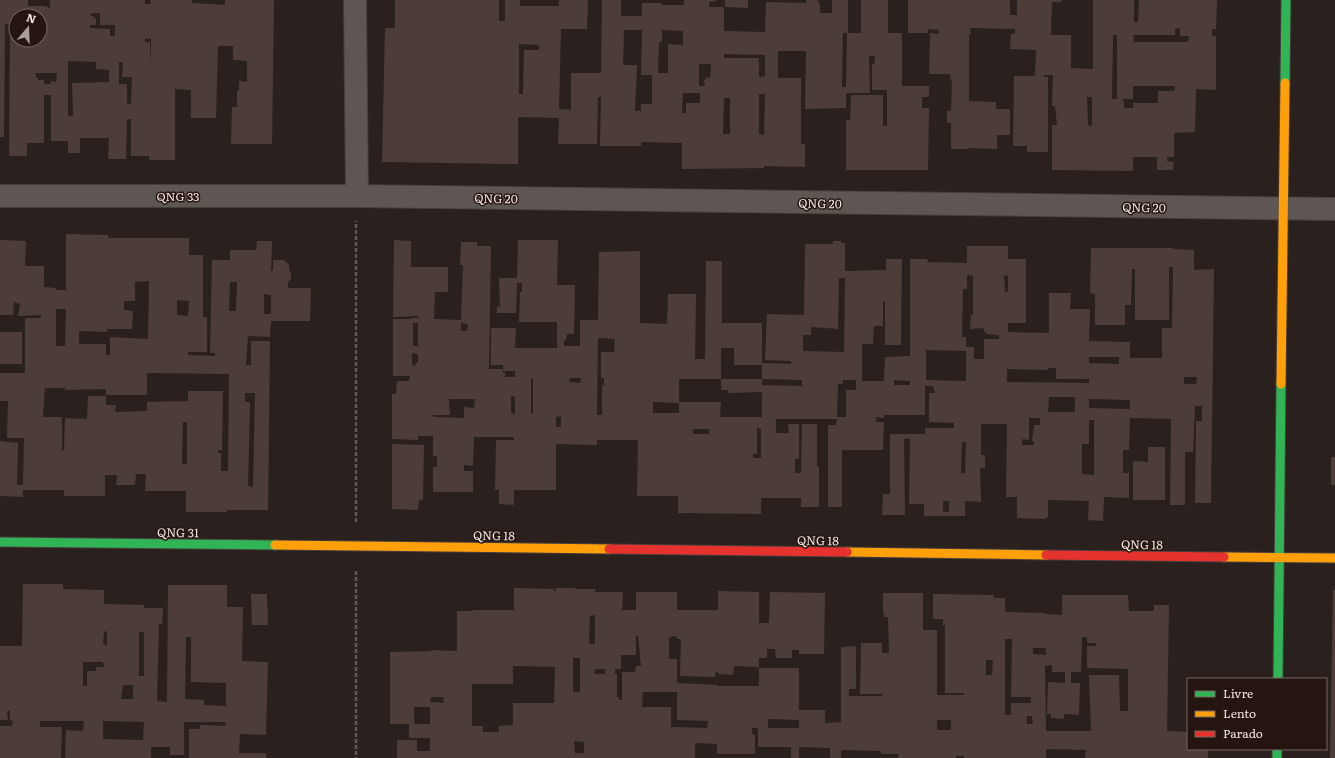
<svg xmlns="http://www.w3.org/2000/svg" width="1335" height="758" font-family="Literata,serif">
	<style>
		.building { fill: #4d3d38; fill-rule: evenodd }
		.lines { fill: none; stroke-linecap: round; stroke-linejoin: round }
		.street-casing { stroke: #463e3d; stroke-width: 24 }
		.fast-casing { stroke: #463e3d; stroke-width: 11 }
		.slow-casing { stroke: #463e3d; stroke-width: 11 }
		.jam-casing { stroke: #463e3d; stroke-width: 11 }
		.path { stroke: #615a58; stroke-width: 2.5; stroke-dasharray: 4 2; stroke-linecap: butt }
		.street { stroke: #5d5653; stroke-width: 22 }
		.fast { stroke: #30b455; stroke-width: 9 }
		.slow { stroke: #ff9f0a; stroke-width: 9 }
		.jam { stroke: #e5322d; stroke-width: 9 }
		.labels { text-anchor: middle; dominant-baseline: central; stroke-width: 3; stroke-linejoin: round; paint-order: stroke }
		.street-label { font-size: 12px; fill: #efe3df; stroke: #251510 }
	</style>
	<rect width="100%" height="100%" fill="#2a211e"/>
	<g class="building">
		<path d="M0,0H28V6H47V7L50,8V0H145V4H151L150,0H192V3L225,5V0H274L272,144H231L232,107H237V90H239V81L247,82V61L233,60V46H218L216,118H191V90L175,89V160H149V156H131V119H127L126,159H108L109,138H80V153H68V141H51V95H44V143H27V156H9L10,24H5L4,137H0ZM92,13H100V25H115V36H110V29L90,28V25H96V18H94V16H91L90,14H92ZM16,16H40V40H16ZM145,38L151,39V68L150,42H145ZM68,61L96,62V69L109,70V82L72,83L73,116H68ZM119,62H123L122,77H132L131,104H127V84H119ZM36,73H57L56,82L50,81L51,84H44V80H38V78L36,77Z"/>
		<path d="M395,0H499V21H505V0H520V6H559V0H588L587,29H561L559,109L571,110V73H601L602,0H621V16H642V3H662V5H684V0H716V1L709,2V7H724V31L764,32H765L766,2L806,3V0H817L820,5V13H832V0H848V33H861V0H888V33H902V86H929V97H922V108H929L928,170H846V120H850L851,95H883V126H887V90H872V64L874,65L875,56H869L870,93H846V108L805,109L806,52L803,51H778V78H801V144H805V167L764,166V168L682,169V143L641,142V146H600L601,97H598L597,144H558L559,118L518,117V164L382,162L385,28H395ZM624,30H642L641,75H652V104H641V111H635L637,65H623ZM662,30L683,31V45L668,44V73H658L659,42H662ZM843,33H847L846,87H842ZM519,44L539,45V50H524L523,94H519ZM724,54L765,55V76L759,77V58H724ZM699,64H711L710,78L706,77L705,80H704L705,86H699ZM683,93H700V103H686V113H682ZM759,94H765L764,135L759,134ZM724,98H730V134H723Z"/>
		<path d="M725,0H748V8L725,7Z"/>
		<path d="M908,0H1010V15H1017V0H1062L1061,2H1052L1051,35H1071V68L1093,69V0H1134V22H1138L1139,0H1217L1216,29H1212V36H1216V90L1196,89L1195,132L1174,133V157H1167V161L1174,162L1173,170H1157V157H1133V171L1052,170V125H1057L1055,106H1052L1053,75H1044V77H1048V152H1027V146H1013L1014,76H1035L1036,50L1010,49L1011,34H1015V29L970,28L971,34H969V101L996,102V109H1010V135H997V149L969,148V149H951V123H947V111H951L952,81H951L950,74H929L930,33L939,34V30L928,29V33H908ZM1180,28V36H1189L1188,42H1134L1133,35H1175V29ZM1113,35H1117V99H1112ZM1133,86H1175V89L1174,91H1158V103H1133V108H1124V100H1122V99H1133ZM1087,97H1092V126L1088,125Z"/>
		<path d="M66,234L108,235V238H189V255H203V317H207V352H188V355L215,356V353H210L212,260H230V250H256L257,241H272L271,271L273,270V260H284L289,265V270L291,273V279L288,282V288H311L310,321H271L270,337L248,336L246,365H251V341H270L268,510H227V512H186V491H145L146,474H136L135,485H116L117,475H105V496H64V490H23V497L0,496V441L18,443L17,485H23L24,438H7L8,401H0V373H25V318H41V315L18,316L20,304L14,302L13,315H0V240L26,241L25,266H44V287L56,288V290H66ZM149,281L148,339L110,337V355H106V344H79V331L107,332V329H132L133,311L124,310V301H135V282ZM230,282H237L236,311H229ZM264,294L271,295V314H264ZM177,300L189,301L188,316L177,315ZM56,309H66L65,346H56ZM147,373L229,374L228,471H221V453H218V450H222L223,391H188V401L147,402V411L115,412L116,405H106V396H88L87,419L65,418L64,450H62V417H43L45,388H65V390L106,389V395H147ZM245,393H255L253,487L248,486L250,402H245ZM183,422H187V464H182Z"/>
		<path d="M394,240L411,241V267H448V292H435L434,319L461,320L463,265H460L461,242H477V246H491L489,369H502L503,373L505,372V377H515V371H503V365H491V328H516L515,348H557V322H519L520,292H522V283H517L516,313H497V307L500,306L499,278H517L518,240H558L557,285H575L574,334H567L566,340L564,341V346H580V320H598L599,252L640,251V323L667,324L668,294H696L695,359H705L706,261H722V323H762V363L791,364V361L765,360L767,314L804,315L805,244H833V241H841V243H845V271L886,270V259H902L901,345H885V302H883V326H874L873,344H862V381H884L885,357L910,356V259H928L927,262L967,263V246H1008V259H1026V323H1008V332L1049,333V293H1071L1070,309H1090L1089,341L1130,342V358H1162V328H1172L1173,267H1169V320H1135V269H1132L1131,305H1125V325H1095V294L1090,293L1091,248H1173V249L1194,250V270L1214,269L1211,503H1195L1196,421H1202V406H1195L1193,452H1185V505H1170L1171,419L1130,418L1129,450H1123V473H1129V498L1104,497L1103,521L1088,520L1089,501L1048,500V517H1046V519L1017,518V497H1006L1007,424H981V455H985V468H980L981,502L965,501V516H924V504H909L910,439H904L905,515H882L883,494H890V434H925V428H954V423L929,422V393H935L933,386H925V415H884V418L876,417V422H884L883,450H842V507H828V425H836L837,419H776V433H789L788,424H799V459H795V473H801L802,424H817V466H819V507H801V498H761V514L678,513V496H637L638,440H597V445L556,444V490H514V505L499,504V490H495L496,440H514V437H474L473,466L464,465V471H473V492H433V467H437V456H433V436H418V440L392,439V394H396L397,381H409L410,376H393V319H411V318H418L419,316L393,317ZM967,275L973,276V315L971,314L970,329L984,328V332H986V334L999,335V339H984V359H974V347H966V337H962L963,289H967ZM1004,275L1008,276V292H1005ZM839,278H845L844,352L803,351V335H811V327L838,329ZM413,323H418V346H413ZM461,323L468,324L467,331H461ZM598,338L615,339L614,352H601V378H604V385H602V415H597ZM721,348H734V365H762V379H721V390H728L729,393L762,392V417H720L721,402H679V379H721ZM926,350L966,351V381L926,380ZM412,353L418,354V363H415L416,366L412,365ZM1089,357H1119V364L1089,363ZM1048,368H1056V379H1089V383L1007,382V369L1048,370ZM1184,377H1197L1196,384H1184ZM531,378H533V414H531ZM570,378H581L580,383L569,382ZM762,379L802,380V386L762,385ZM843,380H856V390H846V417H837L838,384H843ZM894,380L910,381V385H894ZM511,396L515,397V414L511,413ZM1049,397H1075V412H1048ZM449,399H475L474,408L464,407V418L433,417V415H450ZM1089,399L1130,400V409L1089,408ZM653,402L679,403V413H653ZM561,416V427H556V417ZM1029,418H1040V425H1034L1032,441H1034V445H1022V439L1029,440ZM1089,420H1094V475L1082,474V444H1089ZM757,428L761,429V458H753V454H757ZM693,429H709V434H693ZM962,442H966L965,473H961ZM943,501H949V512H943Z"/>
		<rect x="0" y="332" width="22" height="32"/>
		<path d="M392,444L424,445L423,500H419L418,510L392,509Z"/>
		<path d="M1148,447H1165V500H1133V461L1148,462Z"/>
		<rect x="1331" y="457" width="4" height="28"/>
		<path d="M23,584H63V589L104,590V604L144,605V608H163L162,624H159L157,701L167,702L168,585H227V607H243L242,661L268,662L266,735L240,734L239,753H266V758H189V729H199L200,725L226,726L225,722H184V755H170V747H151V758H65L66,730L83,731L84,721H40V727H62L61,758H0V726H12L13,721L10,720V711H7L8,720H0V646H22ZM107,631V645L103,644L104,632ZM139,632H144V676H139ZM186,637H191V682L226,683V706L204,705V700L185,699ZM83,662H103L104,667H96V671H87V686H83ZM123,685H133V699H121ZM103,721L144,722L143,740L103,739Z"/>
		<path d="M514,588L554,589V591H556V588H575V589H596L595,592H623L622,610H636V592H677V610H718V591L759,592V623H769L770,592L825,593L824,654H799V650H792V658H776L775,649H767V658H759V667L734,666L733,675L718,674V672H716L715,677L680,676L681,639H677V636L669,637V659H677V683L718,685V686H759V668H799V710H825V723H828L841,722V647L856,646V689H849V696H882V694H860L861,643H882V653H889L888,617H884V613H883V593H923V630H937V695H964V693H945V625H943V619H933V594L994,595V598H1005V612L1045,613V614L1062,615V595H1128L1129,611H1154V605H1169L1167,731L1188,732V749H1208V758H1085L1086,750L1046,749V758H964V756H956V758H898L899,754H881V751L841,750V758H830V748L799,747V758H791V747H758V728H752V734L755,735V754H717V744L695,743V758H397V740H417V751H430V738H409V724H390V652L431,651V650L457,651V611H473V610H514ZM595,615V644H589L590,616ZM636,636H638L641,666H636L635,672H622V700H619V697H617V674H615V669H621V655H636ZM1082,637H1087V643H1096V646H1087V668L1128,669V711H1120L1119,675H1089L1091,731H1046L1045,666L1052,665V672H1065V683L1048,682L1047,714H1051V718L1064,719V714L1079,715L1080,683H1071V672H1081ZM1005,639H1012L1011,697H1031V703H1011V715H1005ZM1033,648H1046V655L1033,654ZM573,658H580V692H573ZM986,660H993L992,675H986ZM513,666L555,667L554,703H513V725L499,726V732H483V726H472V684H513ZM595,669H605V674H594ZM643,692H677V720L708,721L707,728L671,727V707H642ZM431,697H444L443,703L430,702ZM414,707H430V724H414ZM1027,716H1032L1033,724H1027ZM768,719L799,720V728H768ZM937,720H951V730H937ZM574,741L584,742V753H575Z"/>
		<path d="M1333,590H1335V758H1330Z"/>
		<path d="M251,594H267L268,625H252Z"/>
	</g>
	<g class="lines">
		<g class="street-casing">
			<g id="street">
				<path d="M355,0L357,196"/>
				<path d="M0,196H357L1335,209"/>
			</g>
		</g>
		<g class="fast-casing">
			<g id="fast">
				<path d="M1285,83L1286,0"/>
				<path d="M0,542L275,545"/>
				<path d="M1278,679L1281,384"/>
				<path d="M1277,749V758"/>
			</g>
		</g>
		<g class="slow-casing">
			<g id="slow">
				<path d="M1281,384L1285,83"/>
				<path d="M275,545L609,549"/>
				<path d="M847,552L1046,555"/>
				<path d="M1224,557L1335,558"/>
			</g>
		</g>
		<g class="jam-casing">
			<g id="jam">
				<path d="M609,549L847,552"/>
				<path d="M1046,555L1224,557"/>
			</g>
		</g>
		<g class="path">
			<path d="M356,522V221"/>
			<path d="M356,571V758"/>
		</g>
		<use href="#street" class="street"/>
		<use href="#fast" class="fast"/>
		<use href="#slow" class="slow"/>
		<use href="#jam" class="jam"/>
	</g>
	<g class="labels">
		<g class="street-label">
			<text x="178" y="196">QNG 33</text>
			<text transform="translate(496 198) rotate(1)">QNG 20</text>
			<text transform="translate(820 203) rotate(1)">QNG 20</text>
			<text transform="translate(1144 207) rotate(1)">QNG 20</text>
			<text transform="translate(178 532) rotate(1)">QNG 31</text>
			<text transform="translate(494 535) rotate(1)">QNG 18</text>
			<text transform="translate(818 540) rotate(1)">QNG 18</text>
			<text transform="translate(1142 544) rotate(1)">QNG 18</text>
		</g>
	</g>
	<rect x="1187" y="678" width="140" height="72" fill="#251510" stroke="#766763"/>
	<rect x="1195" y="691" width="20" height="6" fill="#30b455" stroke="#766763"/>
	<text x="1223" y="698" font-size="12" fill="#efe3df">Livre</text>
	<rect x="1195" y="711" width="20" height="6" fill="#ff9f0a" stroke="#766763"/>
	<text x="1223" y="718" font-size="12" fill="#efe3df">Lento</text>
	<rect x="1195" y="731" width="20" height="6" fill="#e5322d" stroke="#766763"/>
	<text x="1223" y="738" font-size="12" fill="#efe3df">Parado</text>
	<g transform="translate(28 28) rotate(19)"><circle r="19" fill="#251510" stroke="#766763"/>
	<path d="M0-3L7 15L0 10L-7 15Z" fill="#aa9f9b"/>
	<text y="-6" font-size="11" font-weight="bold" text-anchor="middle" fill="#efe3df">N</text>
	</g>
</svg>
